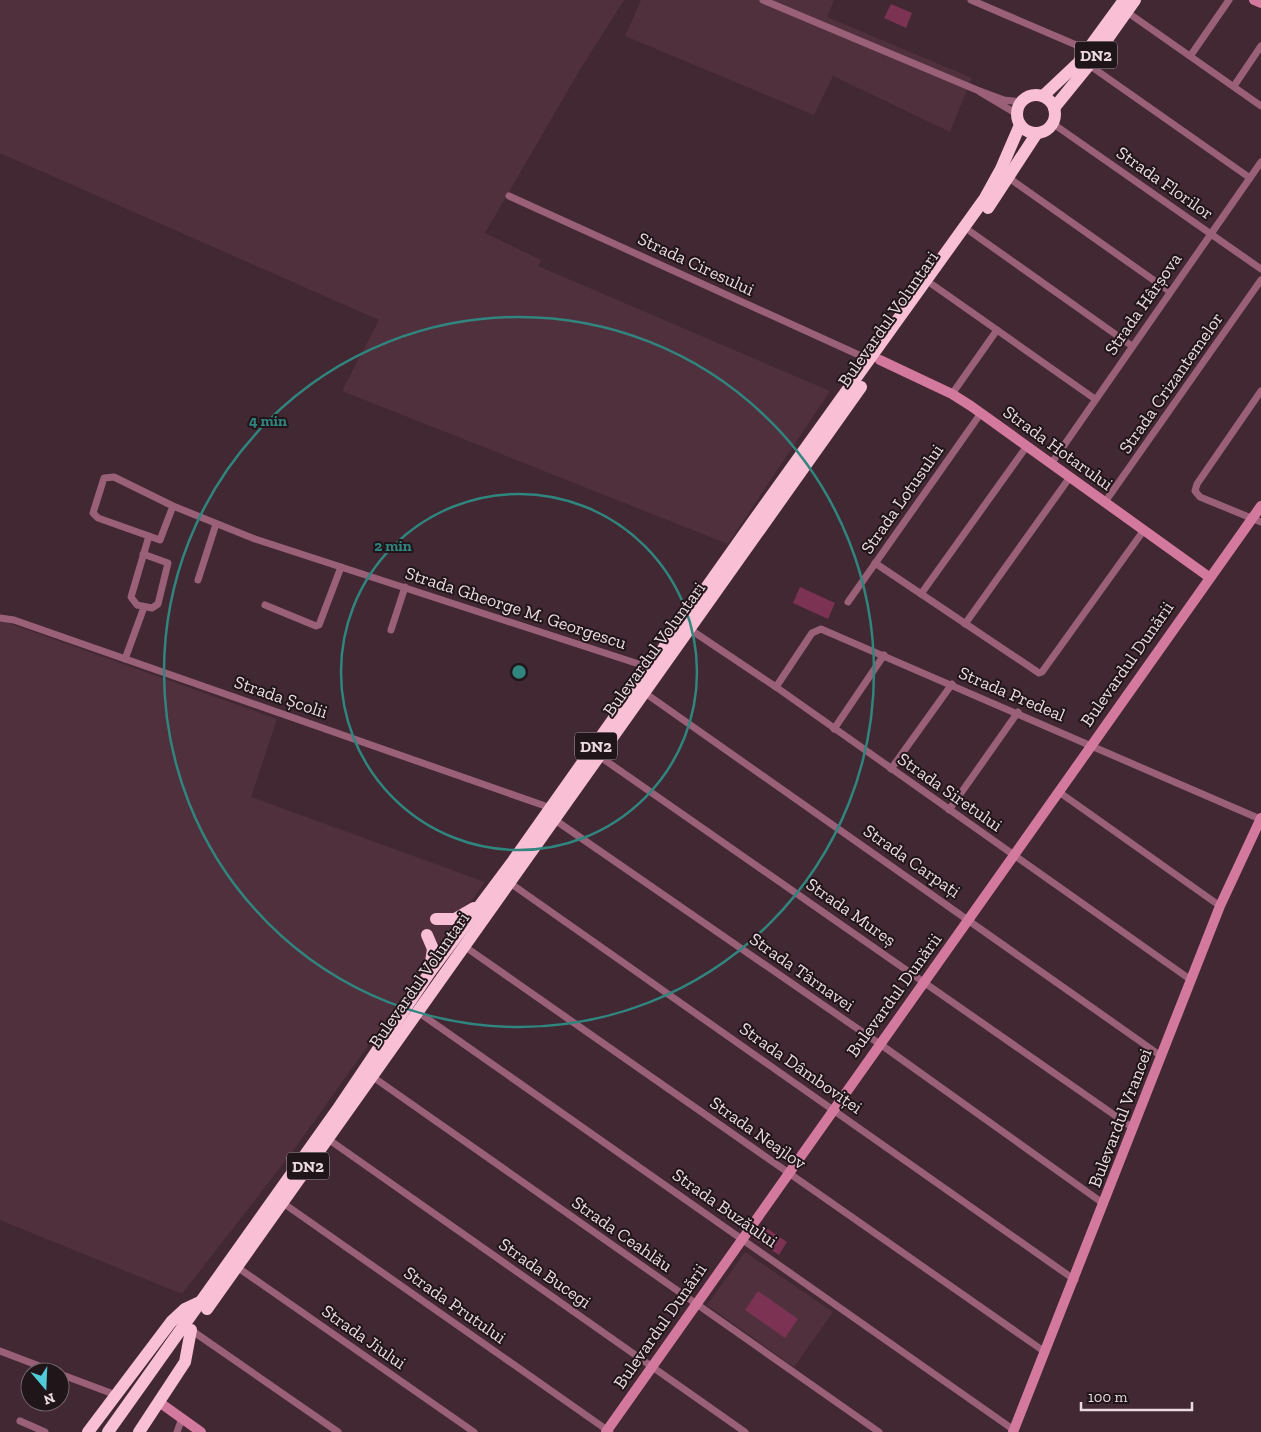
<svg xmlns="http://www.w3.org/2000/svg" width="1261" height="1432" font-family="'Zilla Slab',serif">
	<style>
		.built { fill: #50303c }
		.green { fill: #7b3253 }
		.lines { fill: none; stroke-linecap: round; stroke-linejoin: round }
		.street { stroke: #9a6077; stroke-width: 7 }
		.secondary { stroke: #d4799e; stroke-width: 10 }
		.highway { stroke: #f9bfd4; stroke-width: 12 }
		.ring { fill: none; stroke: #30857f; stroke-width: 2.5 }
		.labels { text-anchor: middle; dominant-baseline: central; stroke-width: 4; stroke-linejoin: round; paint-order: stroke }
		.shield { fill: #201519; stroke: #ae9fa4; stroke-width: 1 }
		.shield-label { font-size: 16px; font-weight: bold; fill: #ebdae0 }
		.street-label { font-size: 18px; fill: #ebdae0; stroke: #201519 }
		.centre { fill: #30857f; stroke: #201519; stroke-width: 2.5 }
		.ring-label { font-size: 15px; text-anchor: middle; font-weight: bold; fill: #30857f; stroke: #201519; stroke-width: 4; stroke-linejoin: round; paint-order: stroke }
	</style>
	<rect width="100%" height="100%" fill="#412832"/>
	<g class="built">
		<path d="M0,0H624L578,73L485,233L541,260L538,266L830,391L728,544L342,391L379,320L0,153Z"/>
		<path d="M641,0H834L827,17L972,78L950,132L833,76L814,115L625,36Z"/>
		<path d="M0,620L277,719L251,797L485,882L293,1151L182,1294L0,1220Z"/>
		<path d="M745,1252L833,1312L794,1367L707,1305Z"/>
	</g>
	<g class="green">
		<path d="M891,4L912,13L906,28L884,18Z"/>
		<path d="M800,587L835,603L828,619L793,603Z"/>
		<path d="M762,1225L787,1242L779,1255L753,1238Z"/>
		<path d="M758,1291L798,1319L785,1338L745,1310Z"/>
	</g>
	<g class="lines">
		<g class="street">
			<path d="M763,0L977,90L1004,100L1021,102"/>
			<path d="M971,0L1088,50"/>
			<path d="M1127,12L1261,106"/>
			<path d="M1191,55L1229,0"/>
			<path d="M1089,65L1250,178"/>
			<path d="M1234,86L1261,46"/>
			<path d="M980,92L1017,114"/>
			<path d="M1052,123L1261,269"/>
			<path d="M1009,178L1169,291"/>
			<path d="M509,196L870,360"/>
			<path d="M971,232L1132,346"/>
			<path d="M933,285L1095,399"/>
			<path d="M1261,391L1197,484L1195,491L1200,497L1261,522"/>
			<path d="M952,394L997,330"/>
			<path d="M1051,464L1261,162"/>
			<path d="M1105,502L1261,280"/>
			<path d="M173,506L160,540L98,518L93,513L104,478L114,477L173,506L255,539L651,668"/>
			<path d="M143,554L168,563L158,604L152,608L137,605L131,597L149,536"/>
			<path d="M875,563L1039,673L1042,672L1144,530"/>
			<path d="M198,580L216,524"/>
			<path d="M921,594L1027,446"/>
			<path d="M848,602L981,413"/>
			<path d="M265,605L316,626L319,625L341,567"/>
			<path d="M0,618L14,620L551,808"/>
			<path d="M965,624L1070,477"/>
			<path d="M391,630L405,587"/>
			<path d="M691,630L776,687L1191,980"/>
			<path d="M125,659L143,610"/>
			<path d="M776,687L812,633L821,629L1260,819"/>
			<path d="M645,693L1161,1056"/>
			<path d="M834,729L884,655"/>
			<path d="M599,756L1133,1128"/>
			<path d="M891,769L952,684"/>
			<path d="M1059,792L1220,906"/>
			<path d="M949,810L1018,712"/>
			<path d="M555,820L887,1049L1104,1204"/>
			<path d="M510,883L1075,1280"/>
			<path d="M464,946L1045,1352"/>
			<path d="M418,1012L1014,1430"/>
			<path d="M373,1077L879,1432"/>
			<path d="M328,1139L745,1432"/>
			<path d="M283,1203L610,1432"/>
			<path d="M237,1267L474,1432"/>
			<path d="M191,1330L338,1432"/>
			<path d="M0,1351L55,1372"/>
			<path d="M60,1374L116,1395"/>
			<path d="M20,1421L45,1432"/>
			<path d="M177,1432L182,1418"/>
		</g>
		<g class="secondary">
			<path d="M1254,0L1261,3"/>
			<path d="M880,360L952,394L971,406L1209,577"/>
			<path d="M159,1402L201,1432"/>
			<path d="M606,1432L1261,506"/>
			<path d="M1013,1432L1220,906L1261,818"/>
		</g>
		<g class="highway">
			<circle cx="1036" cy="114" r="19"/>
			<path d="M1043,96L1078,63L1124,0"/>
			<path d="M1054,108L1089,65L1135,0"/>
			<path d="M988,208L1037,133"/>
			<path d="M436,919H455L474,908"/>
			<path d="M427,935L433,949L430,969"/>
			<path d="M207,1309L861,387"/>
			<path d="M88,1432L171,1322L185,1309L200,1302"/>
			<path d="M108,1432L337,1110L430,972L513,861L754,520L985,198L1001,169L1020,125"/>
			<path d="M139,1432L185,1362L191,1330"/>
		</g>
	</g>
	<g class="ring">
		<circle cx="519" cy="672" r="178"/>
		<circle cx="519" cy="672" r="355"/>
	</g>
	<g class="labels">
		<g class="shield">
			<rect x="1075" y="41.5" width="42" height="27" rx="4"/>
			<rect x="575" y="732.5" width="42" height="27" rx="4"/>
			<rect x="287" y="1152.5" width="42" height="27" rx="4"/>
		</g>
		<g class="shield-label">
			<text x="1096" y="55">DN2</text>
			<text x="596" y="746">DN2</text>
			<text x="308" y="1166">DN2</text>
		</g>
		<g class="street-label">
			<text transform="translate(1165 183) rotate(35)">Strada Florilor</text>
			<text transform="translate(696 264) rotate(25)">Strada Ciresului</text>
			<text transform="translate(1143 304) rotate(-55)">Strada Hârșova</text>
			<text transform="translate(888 319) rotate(-55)">Bulevardul Voluntari</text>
			<text transform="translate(1171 383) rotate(-55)">Strada Crizantemelor</text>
			<text transform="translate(1058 448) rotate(36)">Strada Hotarului</text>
			<text transform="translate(902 499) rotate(-55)">Strada Lotusului</text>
			<text transform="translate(516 608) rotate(18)">Strada Gheorge M. Georgescu</text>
			<text transform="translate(654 649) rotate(-54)">Bulevardul Voluntari</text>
			<text transform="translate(1127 664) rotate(-55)">Bulevardul Dunării</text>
			<text transform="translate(1012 694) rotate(23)">Strada Predeal</text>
			<text transform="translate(281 697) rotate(19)">Strada Școlii</text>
			<text transform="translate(950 792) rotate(35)">Strada Siretului</text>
			<text transform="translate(912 861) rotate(35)">Strada Carpați</text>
			<text transform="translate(851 912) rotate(35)">Strada Mureș</text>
			<text transform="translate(802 972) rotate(35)">Strada Târnavei</text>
			<text transform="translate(419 980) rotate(-55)">Bulevardul Voluntari</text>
			<text transform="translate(894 995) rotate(-54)">Bulevardul Dunării</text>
			<text transform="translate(801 1068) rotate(35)">Strada Dâmboviței</text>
			<text transform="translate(1120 1118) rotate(-69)">Bulevardul Vrancei</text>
			<text transform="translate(758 1133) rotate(35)">Strada Neajlov</text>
			<text transform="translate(725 1208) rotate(35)">Strada Buzăului</text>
			<text transform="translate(622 1234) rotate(35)">Strada Ceahlău</text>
			<text transform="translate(545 1273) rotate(35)">Strada Bucegi</text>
			<text transform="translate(455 1305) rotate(35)">Strada Prutului</text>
			<text transform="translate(660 1326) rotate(-55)">Bulevardul Dunării</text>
			<text transform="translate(364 1337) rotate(35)">Strada Jiului</text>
		</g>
	</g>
	<circle cx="519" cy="672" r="8" class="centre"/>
	<g class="ring-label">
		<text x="268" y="426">4 min</text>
		<text x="393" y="551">2 min</text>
	</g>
	<g transform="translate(45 1387) rotate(161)"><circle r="24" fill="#201519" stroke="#716469"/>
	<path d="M0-4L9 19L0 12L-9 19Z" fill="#52cbd8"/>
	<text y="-8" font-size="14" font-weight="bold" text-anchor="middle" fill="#ebdae0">N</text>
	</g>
	<path d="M1081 1402v8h111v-8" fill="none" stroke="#ebdae0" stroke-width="2.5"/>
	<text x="1088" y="1402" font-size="15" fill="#ebdae0" stroke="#201519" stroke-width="4" paint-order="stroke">100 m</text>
</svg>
